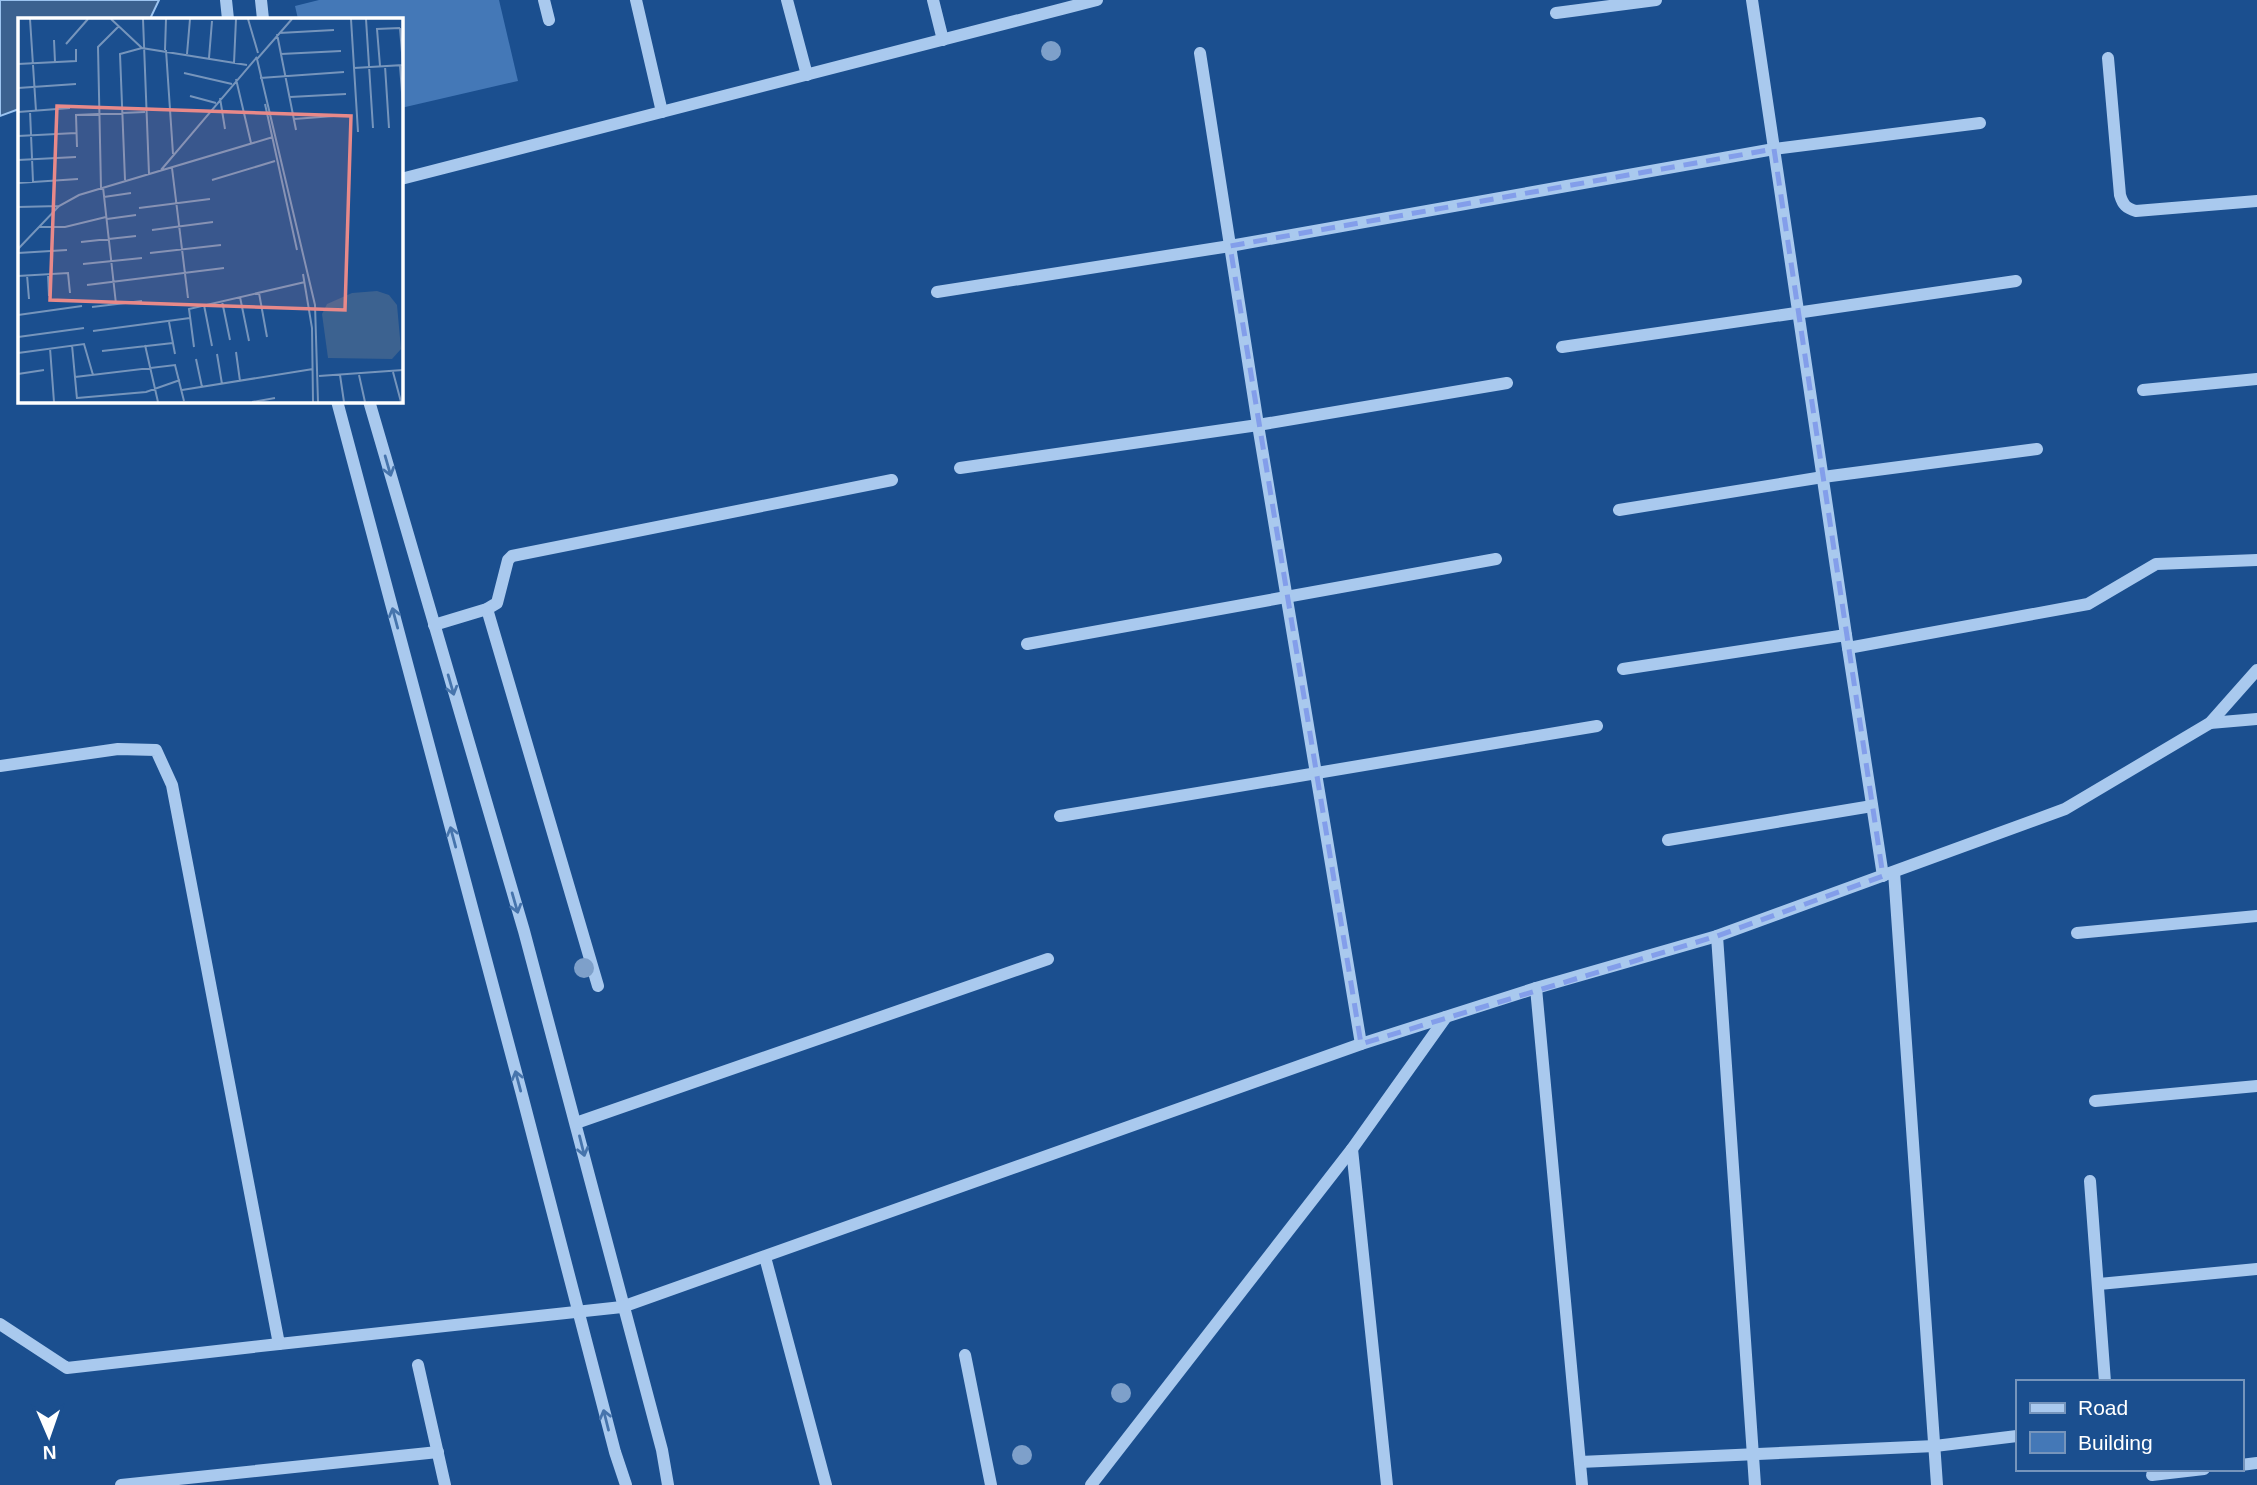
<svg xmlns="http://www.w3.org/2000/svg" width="2257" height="1485" font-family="Arial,sans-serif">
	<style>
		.water { fill: #3c6290; stroke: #9cc4f0; stroke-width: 2 }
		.building { fill: #4478b7 }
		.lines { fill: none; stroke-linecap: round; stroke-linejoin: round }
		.minor { stroke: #a9c9ee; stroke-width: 12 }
		.tree { fill: #7ea0ca }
		.oneway { stroke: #4674ac }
		.marked { fill: none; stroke: #839eea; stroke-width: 5; stroke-dasharray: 14 9; stroke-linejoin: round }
		.inset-road { fill: none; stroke: #7695bc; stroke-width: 2 }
		.view { fill: #e88989; fill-opacity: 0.15; stroke: #e88989; stroke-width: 3.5 }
		.inset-edge { fill: none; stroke: #fff; stroke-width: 3.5 }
	</style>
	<rect width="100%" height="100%" fill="#1b4f8f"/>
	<path class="water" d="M0,0H159L150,19H19V109L0,116Z"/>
	<path class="building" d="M319,0H499L518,81L401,108V19H298L295,6Z"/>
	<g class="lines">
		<g class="minor">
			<path d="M226,0L228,19"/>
			<path d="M261,0L263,19"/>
			<path d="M544,0L549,20"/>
			<path d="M636,0L662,112"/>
			<path d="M787,0L807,75"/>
			<path d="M933,0L943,40"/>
			<path d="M1752,0L1846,635L1883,876"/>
			<path d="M1556,13L1656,0"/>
			<path d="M1200,53L1258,425L1361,1044"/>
			<path d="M2108,58L2120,195C2123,205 2126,208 2136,211L2257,201"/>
			<path d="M401,179L1097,0"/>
			<path d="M937,292L1230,246L1774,149L1980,123"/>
			<path d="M1562,347L2016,281"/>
			<path d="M2143,390L2257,379"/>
			<path d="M337,401L521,1091L615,1452L626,1485"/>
			<path d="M369,401L524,931L662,1450L668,1485"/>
			<path d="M960,468L1258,425L1507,383"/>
			<path d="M1619,510L1823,477L2037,449"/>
			<path d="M487,609L598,986"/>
			<path d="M434,625L487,609L497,603L508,560L512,556L892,480"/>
			<path d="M1027,644L1496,559"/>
			<path d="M1848,648L2088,604L2156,564L2257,560"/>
			<path d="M1623,669L1846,635"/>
			<path d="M2210,723L2257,719"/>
			<path d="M0,766L118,749L156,750L172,785L279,1344L622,1307L1361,1044L1536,988L1717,936L2065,809L2210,723L2257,670"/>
			<path d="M1060,816L1597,726"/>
			<path d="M1668,840L1872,806"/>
			<path d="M1894,872L1937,1485"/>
			<path d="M2077,933L2257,916"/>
			<path d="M1717,936L1755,1485"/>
			<path d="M1536,988L1582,1485"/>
			<path d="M2095,1101L2257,1086"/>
			<path d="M576,1123L1048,959"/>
			<path d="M1352,1149L1387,1485"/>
			<path d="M2090,1181L2105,1382"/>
			<path d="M765,1257L826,1485"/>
			<path d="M2099,1284L2257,1269"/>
			<path d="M0,1324L67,1368L279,1344"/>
			<path d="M965,1355L991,1485"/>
			<path d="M418,1365L445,1485"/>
			<path d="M1580,1462L1935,1446L2017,1436"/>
			<path d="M2241,1465L2257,1463"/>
			<path d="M2152,1475L2204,1469"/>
			<path d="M121,1485L438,1452"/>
			<path d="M1091,1485L1352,1149L1446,1017"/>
		</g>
	</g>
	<g class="tree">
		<circle cx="1051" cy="51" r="10"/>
		<circle cx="584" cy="968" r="10"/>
		<circle cx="1121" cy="1393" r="10"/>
		<circle cx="1022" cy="1455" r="10"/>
	</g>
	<defs><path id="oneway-shaft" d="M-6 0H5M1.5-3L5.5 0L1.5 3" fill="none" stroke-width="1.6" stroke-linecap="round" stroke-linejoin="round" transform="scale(1.75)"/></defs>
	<g class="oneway">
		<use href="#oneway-shaft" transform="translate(388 466) rotate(74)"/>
		<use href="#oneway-shaft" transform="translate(395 618) rotate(-105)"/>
		<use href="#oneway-shaft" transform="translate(451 685) rotate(74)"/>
		<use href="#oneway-shaft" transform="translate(453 837) rotate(-105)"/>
		<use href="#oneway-shaft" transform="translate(515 903) rotate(74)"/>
		<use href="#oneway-shaft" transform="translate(518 1081) rotate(-105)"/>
		<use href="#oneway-shaft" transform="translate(582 1146) rotate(76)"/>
		<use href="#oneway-shaft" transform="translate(606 1420) rotate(-104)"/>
	</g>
	<path class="marked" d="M1774,149L1883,876L1717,936L1361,1044L1230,246Z"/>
	<g transform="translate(18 18)">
		<rect width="385" height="385" fill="#1b4f8f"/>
		<path d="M359,273L371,277L379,287L383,331L374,341L310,340L304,296L309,286L334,275Z" fill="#3c6290"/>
		<path class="inset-road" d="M12,1L18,93M93,1L124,30L229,47M125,1L131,156M230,1L240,35M274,1L239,41L297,287L300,384M333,1L340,114M348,1L355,110M261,15L316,12M259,16L278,112M36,22L37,44M48,26L70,1M147,32L148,1M148,32L155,136M169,36L172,1M263,36L323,33M191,40L194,3M216,45L218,1M0,46L58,43V31M382,47L385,88M362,48L359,11L382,10M367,48L371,110M336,50L385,47L382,10M166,55L214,66M242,60L326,54M218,61L233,125M0,70L58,66M172,78L198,85M272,79L328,76M202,80L207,111M247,86L279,232M12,93L15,164M0,94L52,90M276,101L329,97M0,118L58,115M59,129L58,97L127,94M0,142L58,139M154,150L170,280M143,152L239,39M107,162L102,36L124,30M194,162L257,143M0,165L60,161M85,169L98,286M83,170L80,29L101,8M86,179L113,175M0,189L41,188M121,190L192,181M89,201L118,197M21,209H47L88,199M134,212L195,204M63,224L118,218M0,231L41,188L61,177L255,119M0,235L49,232M132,235L203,227M65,246L124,240M30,256L31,278M285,256L294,310L295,384M9,257L11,281M0,258L50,255L52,275M69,267L206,250M241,275L249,319M222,279L231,323M204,283L212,322M186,287L194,328M74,289L124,283M0,297L64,288M151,304L157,336M75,313L172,300M0,319L66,310M54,327L59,381M127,327L140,384M176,329L171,291L287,264M32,330L36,384M84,333L155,325M218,334L222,363M0,335L66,326L75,357M199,336L204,366M178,341L184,369M375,354L383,384M0,356L26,352M322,357L326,384M341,357L347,384M301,358L385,352M57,359L157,347L166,383M164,372L295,351M59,380L128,374L162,362M234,384L257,380"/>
		<path class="view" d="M39,88L333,98L327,292L32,282Z"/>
		<rect width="385" height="385" class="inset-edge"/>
	</g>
	<rect x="2016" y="1380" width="228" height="91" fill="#1b4f8f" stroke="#7695bc" stroke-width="2"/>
	<rect x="2030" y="1403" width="35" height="10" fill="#a9c9ee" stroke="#7695bc" stroke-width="2"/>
	<text x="2078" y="1415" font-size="21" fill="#ffffff">Road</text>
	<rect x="2030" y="1432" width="35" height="21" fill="#4478b7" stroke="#7695bc" stroke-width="2"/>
	<text x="2078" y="1450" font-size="21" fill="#ffffff">Building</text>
	<g transform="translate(49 1436) rotate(178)" stroke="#1b4f8f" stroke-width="5" paint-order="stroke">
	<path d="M0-5L12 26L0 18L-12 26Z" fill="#ffffff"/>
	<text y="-10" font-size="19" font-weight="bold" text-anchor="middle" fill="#ffffff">N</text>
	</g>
</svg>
